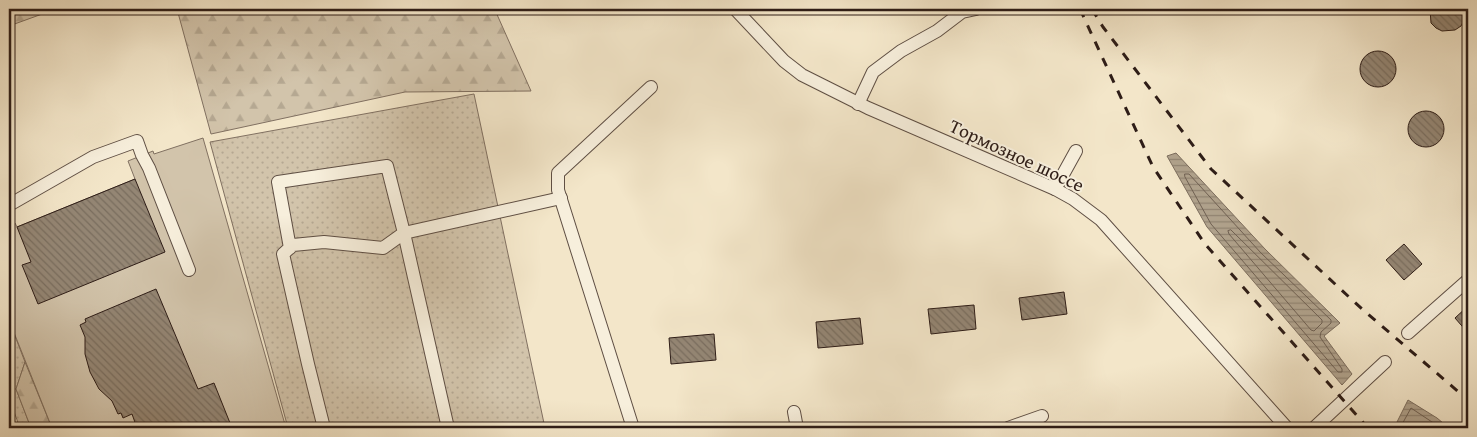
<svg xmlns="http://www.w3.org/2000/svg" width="1477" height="437" font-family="'Gentium Book Plus',serif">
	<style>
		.grass { fill: url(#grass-dots); stroke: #807061 }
		.forest { fill: url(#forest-firs); stroke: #807061 }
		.park { fill: #d2c4ab; stroke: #807061 }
		.water { fill: url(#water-rules); stroke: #7c6d5d }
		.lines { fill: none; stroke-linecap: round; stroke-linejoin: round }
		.shore { stroke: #6f6052; stroke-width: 1 }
		.building { fill: url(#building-back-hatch); stroke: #2e1d17 }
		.minor-casing { stroke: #5f4f44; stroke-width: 14 }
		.minor { stroke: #f7efdc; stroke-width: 12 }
		.rail { stroke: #2e1d17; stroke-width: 3; stroke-dasharray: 9 9; stroke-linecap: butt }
		.labels { text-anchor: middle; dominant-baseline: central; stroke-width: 4; stroke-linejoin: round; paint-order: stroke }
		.street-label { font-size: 19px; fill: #2e1d17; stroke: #f7efdc }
	</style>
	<defs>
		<pattern id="grass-dots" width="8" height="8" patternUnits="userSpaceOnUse" patternTransform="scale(1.25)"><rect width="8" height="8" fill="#d2c4ab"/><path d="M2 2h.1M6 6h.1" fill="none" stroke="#b5a892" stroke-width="1.8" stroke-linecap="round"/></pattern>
		<pattern id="forest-firs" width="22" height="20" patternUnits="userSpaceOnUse" patternTransform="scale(1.25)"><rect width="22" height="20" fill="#d2c4ab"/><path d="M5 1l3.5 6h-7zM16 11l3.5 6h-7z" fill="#b5a892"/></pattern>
		<pattern id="water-rules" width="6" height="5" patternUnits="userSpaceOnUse" patternTransform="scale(1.25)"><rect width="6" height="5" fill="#b0a28c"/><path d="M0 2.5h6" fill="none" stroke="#908371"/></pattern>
		<pattern id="building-back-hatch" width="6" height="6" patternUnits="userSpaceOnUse" patternTransform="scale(1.25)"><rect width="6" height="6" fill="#948674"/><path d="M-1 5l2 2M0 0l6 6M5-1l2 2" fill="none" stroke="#796d5e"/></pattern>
	</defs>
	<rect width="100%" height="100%" fill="#f3e6c9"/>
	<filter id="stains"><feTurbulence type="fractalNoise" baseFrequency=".004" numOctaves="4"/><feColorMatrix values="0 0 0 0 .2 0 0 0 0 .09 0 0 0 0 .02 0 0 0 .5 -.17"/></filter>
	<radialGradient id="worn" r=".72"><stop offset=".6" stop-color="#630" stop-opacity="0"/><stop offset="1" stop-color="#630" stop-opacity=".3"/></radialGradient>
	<g class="grass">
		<path d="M474,94L545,428H288L210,142Z"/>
		<path d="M9,297L15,336L25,362L16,389L31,428H20L9,398Z"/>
	</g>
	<g class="forest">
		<path d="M9,9H56L9,26Z"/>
		<path d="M177,9H427L435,14L495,10L531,91L405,92L211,134Z"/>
		<path d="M25,362L52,428H31L16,389Z"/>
	</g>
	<path class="park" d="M203,138L286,428H52L9,320V225L15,223L17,227L135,179L128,161L153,151L154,154Z"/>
	<g class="water">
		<path d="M1176,153L1265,249L1340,323L1324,336L1352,374L1342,385L1207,227L1167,156Z"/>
		<path d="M1408,400L1437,418L1449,428H1394Z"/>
	</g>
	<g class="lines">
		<g class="shore">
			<path d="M1185,174H1189L1261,253L1331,320V323L1321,332L1320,337L1342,369V372H1338L1211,224L1185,177Z"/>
			<path d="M1231,230L1322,320V323L1314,331L1311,330L1229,234L1228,231Z"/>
			<path d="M1400,428L1411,408L1441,428"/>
		</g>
	</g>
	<g class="building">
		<path d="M1430,9H1464V20L1461,26L1455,30L1442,31L1436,28L1431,23Z"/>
		<circle cx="1378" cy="69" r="18"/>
		<circle cx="1426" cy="129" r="18"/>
		<path d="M135,179L165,252L38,304L22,265L31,262L17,227Z"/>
		<path d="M1404,244L1422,264L1404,280L1386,260Z"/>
		<path d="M156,289L198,389L214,383L232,428H137L132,414L123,418L121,413L118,414L112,401L99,389L90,372L85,354V337L80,325L86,322L85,319Z"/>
		<path d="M1064,292L1067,314L1022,320L1019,298Z"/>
		<path d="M974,305L976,329L931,334L928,309Z"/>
		<path d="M1468,306V333L1455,318Z"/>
		<path d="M860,318L863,344L818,348L816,322Z"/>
		<path d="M714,334L716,360L671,364L669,338Z"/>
	</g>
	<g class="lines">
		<g class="minor-casing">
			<g id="minor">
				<path d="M735,9L784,61L802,75L868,108L1055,189L1073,199L1101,220L1287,428"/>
				<path d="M858,104L873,72L901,51L937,31L962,12L976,9"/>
				<path d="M1055,189L1076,151"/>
				<path d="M9,205L93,157L137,141L142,155L149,168L189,270"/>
				<path d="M290,248L278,182L387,166L404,233L383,248L324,242L293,245L283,254L308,364L324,428"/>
				<path d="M1408,333L1468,280"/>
				<path d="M794,412L797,428"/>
				<path d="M448,428L404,233L561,198"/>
				<path d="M633,428L558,190V173L651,87"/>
				<path d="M1008,428L1042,416"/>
				<path d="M1314,428L1385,362"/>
			</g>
		</g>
		<use href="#minor" class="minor"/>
		<g class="rail">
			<path d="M1080,9L1153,167L1205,244L1368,428"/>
			<path d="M1092,9L1103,27L1211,169L1362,309L1468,400"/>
		</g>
	</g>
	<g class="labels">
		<g class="street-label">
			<text transform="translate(1017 155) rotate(25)">Тормозное шоссе</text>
		</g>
	</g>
	<rect width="1477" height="437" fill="none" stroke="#f3e6c9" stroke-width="30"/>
	<rect x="10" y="10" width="1457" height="417" fill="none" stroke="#2e1d17" stroke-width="2.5"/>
	<rect x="15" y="15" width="1447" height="407" fill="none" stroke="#2e1d17"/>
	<rect width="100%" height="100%" filter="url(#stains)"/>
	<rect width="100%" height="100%" fill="url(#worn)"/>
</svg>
